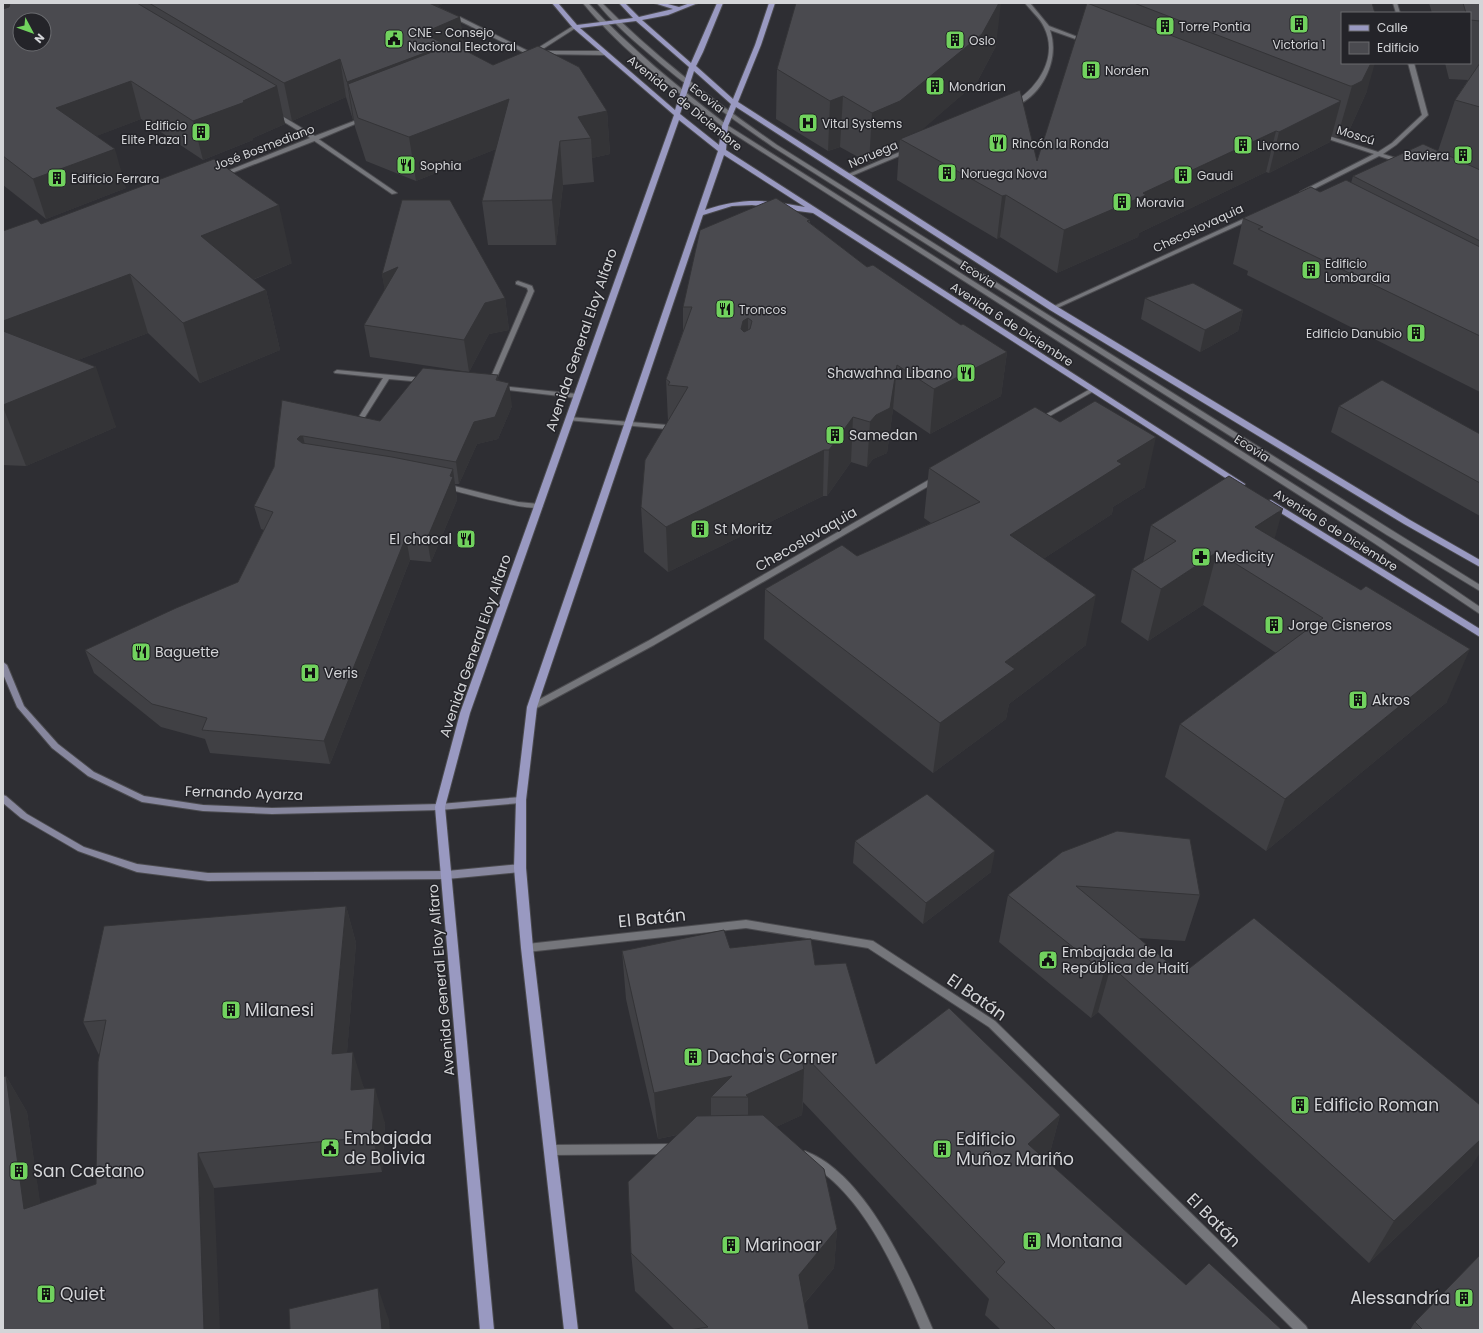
<svg xmlns="http://www.w3.org/2000/svg" width="1483" height="1333" font-family="Poppins,sans-serif">
	<style>
		.lines { fill: none; stroke-linecap: round; stroke-linejoin: round }
		.lane-casing { stroke: #4b4b4f; stroke-width: 2 }
		.street-casing { stroke: #4b4b4f; stroke-width: 2 }
		.secondary-casing { stroke: #4b4b4f; stroke-width: 2 }
		.primary-casing { stroke: #4b4b4f; stroke-width: 2 }
		.lane { fill: #75767b; fill-rule: evenodd }
		.street { fill: #75767b; fill-rule: evenodd }
		.secondary { fill: #87879e; fill-rule: evenodd }
		.primary { fill: #9999c1; fill-rule: evenodd }
		.wall { fill: #404044 }
		.shaded-wall { fill: #343437 }
		.building { fill: #4a4a4f; stroke: #343437; fill-rule: evenodd }
		.labels { text-anchor: middle; dominant-baseline: central; stroke-width: 3; stroke-linejoin: round; paint-order: stroke }
		.far-poi-label { font-size: 12px; fill: #d4d5d8; stroke: #242429; text-anchor: start }
		.far-street-label { font-size: 12px; fill: #d4d5d8; stroke: #242429 }
		.street-label { font-size: 14px; fill: #d4d5d8; stroke: #242429 }
		.poi-label { font-size: 14px; fill: #d4d5d8; stroke: #242429; text-anchor: start }
		.near-street-label { font-size: 17px; fill: #d4d5d8; stroke: #242429 }
		.near-poi-label { font-size: 17px; fill: #d4d5d8; stroke: #242429; text-anchor: start }
	</style>
	<rect width="100%" height="100%" fill="#2e2e33"/>
	<g class="lines">
		<g class="lane-casing">
			<g id="lane">
				<path d="M583,3H588C630,48 678,87 727,125L1380,539L1480,607V614L1374,543L723,127C674,89 622,51 583,3Z"/>
				<path d="M597,3H602C655,57 715,102 777,145L1393,531L1480,585V591L1387,535L773,147C730,117 687,87 647,52C629,37 612,21 597,3Z"/>
				<path d="M456,17H460L534,54L529,55L456,19Z"/>
				<path d="M313,138H317L397,193L392,194L313,140Z"/>
				<path d="M518,281L532,286L534,291L494,384L491,386L489,385L488,384L528,291L527,288L516,284V282Z"/>
				<path d="M337,370L423,378L426,380L423,382L389,379L363,420L360,422L357,420L383,378L335,373L334,372Z"/>
				<path d="M501,386L577,394L580,396L577,398L499,389L498,388Z"/>
				<path d="M569,417L667,425L670,427L667,429L567,420L566,419Z"/>
				<path d="M443,484H446L518,502L539,504L543,506C534,514 458,491 443,488L442,486Z"/>
			</g>
		</g>
		<g class="street-casing">
			<g id="street">
				<path d="M1025,3H1030L1049,26L1088,41L1084,42L1050,30C1060,59 1043,96 1013,107L1011,106V104C1038,89 1059,57 1044,27C1040,18 1031,11 1025,3Z"/>
				<path d="M1393,3H1397L1400,13H1396Z"/>
				<path d="M573,26L577,27L535,54L530,53Z"/>
				<path d="M541,51H604L607,53L604,55L539,54L538,53Z"/>
				<path d="M1408,63H1414L1428,115L1396,145L1383,154L1405,161V163H1401L1379,156L1304,194H1300V192L1374,154L1319,136V134H1323L1378,152L1392,143L1422,115Z"/>
				<path d="M273,113H277L315,136L362,118L367,119L317,140L224,176H220V174L310,138L273,115Z"/>
				<path d="M909,148L912,150L911,151L849,177L844,176Z"/>
				<path d="M1252,215L1254,216V218L1055,309L1053,310L1050,308Z"/>
				<path d="M1092,388L1095,390L1094,391L1041,421H1037L1036,420Z"/>
				<path d="M932,478H935L939,480L654,645L535,709H529L528,707L529,705L648,641Z"/>
				<path d="M746,920L873,941L995,1021L1306,1326L1308,1330H1294L989,1027L868,948L746,928L527,952L524,951L522,948L524,945L527,944Z"/>
				<path d="M673,1144L677,1146L678,1149L677,1152L673,1154L550,1155L546,1153L545,1150L546,1147L550,1145Z"/>
				<path d="M805,1151C866,1174 909,1273 933,1330H921C899,1277 869,1207 822,1172C816,1167 808,1164 801,1159L800,1156L801,1153Z"/>
			</g>
		</g>
		<g class="secondary-casing">
			<g id="secondary">
				<path d="M3,662L7,665L24,706L58,744L94,772L144,796L203,805L272,808L440,804L521,797L524,798L525,800L524,802L521,803L440,810L272,814L203,811L142,802L88,776L52,748L17,707L3,674Z"/>
				<path d="M3,795L6,796L27,814L84,847L137,864L208,873L447,871L520,864L523,865L524,868L523,871L520,872L447,879L208,881L137,872L78,851L21,818L3,803Z"/>
			</g>
		</g>
		<g class="primary-casing">
			<g id="primary">
				<path d="M552,3H558L577,25L633,18L619,3H625L639,17L673,9L654,3H664L679,7L690,3H698L668,15L642,20L691,63L717,3H723L703,52L696,66L733,99L755,45L769,3H775L761,45L738,102L1056,306L1410,520L1480,560V567L1404,524L1050,310L736,107L728,126L726,150L1245,484L1244,486H1238L813,213L752,205L732,206L703,215L537,707L526,800V868L533,948L578,1330H564L521,948L514,868L516,800L527,707L718,151L679,120L470,713L445,807L494,1330H480L435,807L460,713L674,115L573,28ZM636,21L689,67L675,110L580,28ZM694,71L731,104L722,126L719,145L680,114ZM724,155L805,207C766,200 744,197 705,210Z"/>
				<path d="M1271,500L1480,629V637L1268,505L1266,503L1268,501Z"/>
			</g>
		</g>
		<use href="#lane" class="lane"/>
		<use href="#street" class="street"/>
		<use href="#secondary" class="secondary"/>
		<use href="#primary" class="primary"/>
	</g>
	<g class="wall">
		<path d="M3,3H445L437,6L460,17L464,50L493,65L607,111L610,154L592,158L594,182L563,185L556,245H488L482,201L496,149L416,181L366,161L355,127L354,120H353L346,97L292,121L283,116L285,124L253,138V140L203,160L141,119L96,136L126,188L46,219L3,185Z"/>
		<path d="M1088,3H1372L1367,91L1348,133L1337,138L1331,136L1330,142L1269,173L1266,172L1139,233L1138,237L1057,273L1000,237L997,239L897,180L899,149L896,151L869,163L840,147L828,151L776,119L777,69L996,46L977,82L921,130L1037,161Z"/>
		<path d="M1429,3H1480V392L1247,275L1248,271L1233,264L1243,218L1320,192L1351,183L1353,176L1438,151L1455,100L1468,80L1449,79L1445,63H1470V13H1432Z"/>
		<path d="M810,220V223L867,267L961,325L1007,352L1001,396L930,434L893,409L887,453L873,459L867,467L851,462L827,496H823L668,572L644,552L641,507L668,421L666,379L683,331V307Z"/>
		<path d="M41,224L292,263L253,280L266,290L280,350L200,383L148,333L78,360L116,427L26,466L3,465V231Z"/>
		<path d="M382,274L505,298L509,330L489,334L469,372L370,357L364,325L385,290Z"/>
		<path d="M1145,298L1243,310L1238,331L1200,352L1141,319Z"/>
		<path d="M499,381L512,406L498,439L477,444L459,484H455L457,500L431,562L410,560L330,764L210,753L205,739L161,727L94,673L85,650L238,582L264,530L261,529L254,506L274,467L282,400L380,421Z"/>
		<path d="M1339,406L1480,434V516L1331,432Z"/>
		<path d="M929,468L1145,487L1113,507L1112,514L1043,559L1086,645L1009,704L1006,719L933,773L764,639L765,589L857,556L931,523L924,518Z"/>
		<path d="M1151,525L1274,539L1447,702L1266,851L1165,777L1180,724L1276,653L1203,605L1148,641L1121,622L1132,569L1143,563Z"/>
		<path d="M855,841L991,872L923,924L853,863Z"/>
		<path d="M1062,852L1200,895L1185,941L1138,938L1182,974L1472,1165L1369,1263L1098,1012L1091,1018L999,942L1008,895Z"/>
		<path d="M346,906L356,943L347,1052L364,1088L385,1123L382,1172L214,1188L3,1330L6,1076L27,1112L40,1204L96,1184L99,1055L83,1022Z"/>
		<path d="M730,948L815,965L876,1064L1060,1115L1048,1160L1047,1161L1186,1285L1282,1330H1001L985,1315L989,1299L803,1102L802,1115L776,1127L837,1229L834,1268L804,1304L809,1330H675L635,1291L631,1253L677,1135L658,1139L626,999L622,951Z"/>
		<path d="M1415,1322L1480,1330H1410Z"/>
	</g>
	<g class="shaded-wall">
		<path d="M3,3H9L20,38L3,43Z"/>
		<path d="M393,3H445L396,22Z"/>
		<path d="M999,3H1001L996,46L977,82L907,143L900,139L899,149L896,151L869,163L872,113Z"/>
		<path d="M460,17L465,54L451,82L358,118L348,84L354,120H353L347,82L423,33Z"/>
		<path d="M340,59L346,97L292,121L284,83Z"/>
		<path d="M1371,63H1375L1367,91L1348,133L1337,138L1352,86Z"/>
		<path d="M131,81L141,119L68,147L56,108Z"/>
		<path d="M277,86L285,124L253,138V140L203,160L193,121Z"/>
		<path d="M843,96L840,147L828,151L830,101Z"/>
		<path d="M509,99L514,142L416,181L409,137Z"/>
		<path d="M1341,101L1330,142L1269,173L1279,132Z"/>
		<path d="M607,111L610,154L592,158L591,138L578,117Z"/>
		<path d="M1276,131L1266,172L1139,233L1138,237L1057,273L1064,230Z"/>
		<path d="M560,141L563,185L556,245L552,200Z"/>
		<path d="M115,149L126,188L46,219L33,179Z"/>
		<path d="M1006,195L1000,237L997,239L1002,196Z"/>
		<path d="M279,205L292,263L216,295L201,236Z"/>
		<path d="M398,267L387,305L382,274Z"/>
		<path d="M130,274L148,333L11,386L3,364V321Z"/>
		<path d="M266,290L280,350L200,383L183,323Z"/>
		<path d="M505,298L509,330L489,334L469,372L464,340L485,303Z"/>
		<path d="M1243,310L1238,331L1200,352L1205,330Z"/>
		<path d="M748,318V362L741,329L743,321Z"/>
		<path d="M1007,352L1001,396L930,434L934,389Z"/>
		<path d="M897,365L893,409L887,453L873,459L867,467L870,422Z"/>
		<path d="M96,367L116,427L26,466L3,407V405Z"/>
		<path d="M498,375L501,398L496,380Z"/>
		<path d="M509,383L512,406L498,439L477,444L459,484L456,462L474,422Z"/>
		<path d="M853,417L851,462L827,496L829,450Z"/>
		<path d="M300,436H303L308,459L297,439Z"/>
		<path d="M1156,437L1145,487L1113,507L1112,514L1002,586L1010,535L1117,461Z"/>
		<path d="M824,450L823,496L668,572L666,527Z"/>
		<path d="M453,469L456,492V493L457,500L431,562L427,539Z"/>
		<path d="M1283,509L1268,562L1255,527Z"/>
		<path d="M406,537L410,560L330,764L324,741Z"/>
		<path d="M1217,552L1203,605L1148,641L1161,589Z"/>
		<path d="M1096,595L1086,645L1009,704L1006,719L933,773L940,723L1005,662Z"/>
		<path d="M1470,649L1447,702L1266,851L1285,799Z"/>
		<path d="M995,851L991,872L923,924L926,903Z"/>
		<path d="M346,906L356,943L344,1090L332,1054Z"/>
		<path d="M1111,966L1098,1012L1091,1018L1104,972Z"/>
		<path d="M353,1052L364,1088L362,1125L351,1090Z"/>
		<path d="M804,1069L802,1115L748,1140V1097L746,1095Z"/>
		<path d="M6,1076L27,1112L46,1243L24,1209Z"/>
		<path d="M732,1076L711,1097V1127L658,1139L654,1093Z"/>
		<path d="M375,1088L385,1123L382,1172L372,1137Z"/>
		<path d="M1060,1115L1048,1160L1017,1189L1028,1144Z"/>
		<path d="M1480,1140V1153L1472,1165L1369,1263L1394,1221Z"/>
		<path d="M198,1153L214,1188L220,1330H204Z"/>
		<path d="M837,1229L834,1268L797,1312L799,1275Z"/>
		<path d="M378,1288L389,1320L390,1330H382Z"/>
	</g>
	<g class="building">
		<path d="M10,3H137L277,86L243,101L245,102L193,121L131,81L56,108L115,149L33,179L3,156V9L9,7ZM20,20H44V44H20Z"/>
		<path d="M149,3H429L460,17L423,33L446,45L347,82L340,59L284,83Z"/>
		<path d="M796,3H999L982,34L900,101L872,113L843,96L830,101L777,69Z"/>
		<path d="M1087,3L1341,101L1279,132L1276,131L1143,193L1146,195L1064,230L1006,195L1002,196L900,139L1020,90L1037,161Z"/>
		<path d="M1134,3H1372L1375,13H1342V63H1371L1362,81L1352,86H1350Z"/>
		<path d="M1463,3H1480V21L1470,20V13H1466Z"/>
		<path d="M453,44L493,65L538,46L579,67L607,111L578,117L591,138L560,141L552,200L482,201L509,99L409,137L358,118L348,84Z"/>
		<path d="M1480,63V107L1455,100Z"/>
		<path d="M1423,144L1480,170V241L1353,176Z"/>
		<path d="M214,159L279,205L201,236L266,290L183,323L130,274L3,321V231L37,219L41,224Z"/>
		<path d="M1346,180L1480,247V336L1258,229L1263,227L1243,218L1311,187L1320,192Z"/>
		<path d="M776,198L810,220L807,221L867,267L873,265L961,325L963,324L1007,352L934,389L897,365L890,408L876,415L870,422L853,417L829,450H824L666,527L641,507L645,460L688,387L668,385L670,382L666,379L692,307H683L700,230ZM748,318L752,321L750,329L744,332L741,329L743,321Z"/>
		<path d="M402,200H450L505,298L485,303L464,340L364,325L398,267L382,274Z"/>
		<path d="M1193,283L1243,310L1205,330L1145,298Z"/>
		<path d="M3,331L96,367L3,405Z"/>
		<path d="M423,368L498,375L496,380L509,383L495,417L474,422L456,462L303,436H300L297,439L302,443L392,457L453,469L450,476L453,477L427,539L406,537L324,741L202,730L207,718L152,704L85,650L176,608L238,582L273,512L254,506L274,467L282,400L380,421Z"/>
		<path d="M1382,380L1480,434V483L1339,406Z"/>
		<path d="M1095,401L1156,437L1117,461L1122,464L1010,535L1096,595L1005,662L1015,669L940,723L765,589L842,545L857,556L980,502L929,468L1035,407L1060,422Z"/>
		<path d="M1229,476L1283,509L1255,527L1361,590L1366,586L1470,649L1285,799L1180,724L1323,618L1217,552L1161,589L1132,569L1176,541L1151,525Z"/>
		<path d="M927,794L995,851L926,903L855,841Z"/>
		<path d="M1117,831L1190,839L1200,895L1076,886L1182,974L1254,918L1480,1105V1140L1394,1221L1111,966L1104,972L1008,895L1062,852Z"/>
		<path d="M346,906L332,1054L353,1052L351,1090L375,1088L372,1137L198,1153L204,1330H3V1077L6,1076L24,1209L96,1184L98,1062L106,1020L83,1022L104,926Z"/>
		<path d="M724,930L730,948L811,939L815,965L846,963L876,1064L949,1008L1060,1115L1028,1144L1186,1285L1209,1263L1282,1330H1056L996,1272L1005,1262L800,1051L804,1069L746,1095L748,1097H711L732,1076L654,1093L622,951Z"/>
		<path d="M763,1115L824,1169L837,1229L799,1275L809,1330H689L708,1327L631,1253L628,1182L697,1116Z"/>
		<path d="M1480,1255V1330H1423L1415,1322Z"/>
		<path d="M378,1288L382,1330H290L289,1309Z"/>
	</g>
	<defs>
		<g id="building-square" transform="scale(1)"><rect x="-9" y="-9" width="18" height="18" rx="4" fill="#71d25e" stroke="#242429"/><path d="M-4-6H4V6H1V3H-1V6H-4ZM-2.5-4.3h1.7v1.8h-1.7ZM.8-4.3h1.7v1.8H.8ZM-2.5-1h1.7V.8h-1.7ZM.8-1h1.7V.8H.8Z" fill="#111"/></g>
		<g id="civic-square" transform="scale(1)"><rect x="-9" y="-9" width="18" height="18" rx="4" fill="#71d25e" stroke="#242429"/><path d="M-.6-6.5H3V-4.5H.6V-3L4-1V1h2V6H-6V1h2V-1L-.6-3ZM-1.2 2.5V6h2.4V2.5Z" fill="#111"/></g>
		<g id="hospital-square" transform="scale(1)"><rect x="-9" y="-9" width="18" height="18" rx="4" fill="#71d25e" stroke="#242429"/><path d="M-5-5h3v3.5h4V-5h3V5h-3V1.5h-4V5h-3Z" fill="#111"/></g>
		<g id="restaurant-square" transform="scale(1)"><rect x="-9" y="-9" width="18" height="18" rx="4" fill="#71d25e" stroke="#242429"/><path d="M-5-6h1v4h1v-4h1v4h1v-4h1v5L-1.5 .5V6h-2V.5L-5-1ZM5-6V6H3V1.5H1.5Q1.5-4 5-6Z" fill="#111"/></g>
		<g id="pharmacy-square" transform="scale(1)"><rect x="-9" y="-9" width="18" height="18" rx="4" fill="#71d25e" stroke="#242429"/><path d="M-2-6h4v4h4v4h-4v4h-4v-4h-4v-4h4Z" fill="#111"/></g>
	</defs>
	<g fill-rule="evenodd">
		<use href="#building-square" x="1299" y="24"/>
		<use href="#building-square" x="1165" y="26"/>
		<use href="#civic-square" x="394" y="39"/>
		<use href="#building-square" x="955" y="40"/>
		<use href="#building-square" x="1091" y="70"/>
		<use href="#building-square" x="935" y="86"/>
		<use href="#hospital-square" x="808" y="123"/>
		<use href="#building-square" x="201" y="132"/>
		<use href="#restaurant-square" x="998" y="143"/>
		<use href="#building-square" x="1243" y="145"/>
		<use href="#building-square" x="1463" y="155"/>
		<use href="#restaurant-square" x="406" y="165"/>
		<use href="#building-square" x="947" y="173"/>
		<use href="#building-square" x="1183" y="175"/>
		<use href="#building-square" x="57" y="178"/>
		<use href="#building-square" x="1122" y="202"/>
		<use href="#building-square" x="1311" y="270"/>
		<use href="#restaurant-square" x="725" y="309"/>
		<use href="#building-square" x="1416" y="333"/>
		<use href="#restaurant-square" x="966" y="373"/>
		<use href="#building-square" x="835" y="435"/>
		<use href="#building-square" x="700" y="529"/>
		<use href="#restaurant-square" x="466" y="539"/>
		<use href="#pharmacy-square" x="1201" y="557"/>
		<use href="#building-square" x="1274" y="625"/>
		<use href="#restaurant-square" x="141" y="652"/>
		<use href="#hospital-square" x="310" y="673"/>
		<use href="#building-square" x="1358" y="700"/>
		<use href="#civic-square" x="1048" y="960"/>
		<use href="#building-square" x="231" y="1010"/>
		<use href="#building-square" x="693" y="1057"/>
		<use href="#building-square" x="1300" y="1105"/>
		<use href="#civic-square" x="330" y="1148"/>
		<use href="#building-square" x="942" y="1149"/>
		<use href="#building-square" x="19" y="1171"/>
		<use href="#building-square" x="1032" y="1241"/>
		<use href="#building-square" x="731" y="1245"/>
		<use href="#building-square" x="46" y="1294"/>
		<use href="#building-square" x="1464" y="1298"/>
	</g>
	<g class="labels">
		<g class="far-poi-label">
			<text x="1179" y="26">Torre Pontia</text>
			<text x="408" y="32">CNE - Consejo<tspan x="408" dy="14">Nacional Electoral</tspan></text>
			<text x="969" y="40">Oslo</text>
			<text x="1299" y="44" text-anchor="middle">Victoria 1</text>
			<text x="1105" y="70">Norden</text>
			<text x="949" y="86">Mondrian</text>
			<text x="822" y="123">Vital Systems</text>
			<text x="187" y="125" text-anchor="end">Edificio<tspan x="187" dy="14">Elite Plaza 1</tspan></text>
			<text x="1012" y="143">Rincón la Ronda</text>
			<text x="1257" y="145">Livorno</text>
			<text x="1449" y="155" text-anchor="end">Baviera</text>
			<text x="420" y="165">Sophia</text>
			<text x="961" y="173">Noruega Nova</text>
			<text x="1197" y="175">Gaudi</text>
			<text x="71" y="178">Edificio Ferrara</text>
			<text x="1136" y="202">Moravia</text>
			<text x="1325" y="263">Edificio<tspan x="1325" dy="14">Lombardia</tspan></text>
			<text x="739" y="309">Troncos</text>
			<text x="1402" y="333" text-anchor="end">Edificio Danubio</text>
		</g>
		<g class="far-street-label">
			<text transform="translate(707 98) rotate(38)">Ecovia</text>
			<text transform="translate(685 103) rotate(39)">Avenida 6 de Diciembre</text>
			<text transform="translate(1356 135) rotate(17)">Moscú</text>
			<text transform="translate(264 147) rotate(-21)">José Bosmediano</text>
			<text transform="translate(873 154) rotate(-23)">Noruega</text>
			<text transform="translate(1198 228) rotate(-25)">Checoslovaquia</text>
			<text transform="translate(978 274) rotate(33)">Ecovia</text>
			<text transform="translate(1012 324) rotate(33)">Avenida 6 de Diciembre</text>
			<text transform="translate(1252 448) rotate(33)">Ecovia</text>
			<text transform="translate(1336 530) rotate(32)">Avenida 6 de Diciembre</text>
		</g>
		<g class="street-label">
			<text transform="translate(581 340) rotate(-71)">Avenida General Eloy Alfaro</text>
			<text transform="translate(806 539) rotate(-30)">Checoslovaquia</text>
			<text transform="translate(475 646) rotate(-71)">Avenida General Eloy Alfaro</text>
			<text transform="translate(244 793) rotate(2)">Fernando Ayarza</text>
			<text transform="translate(441 980) rotate(-95)">Avenida General Eloy Alfaro</text>
		</g>
		<g class="poi-label">
			<text x="952" y="373" text-anchor="end">Shawahna Libano</text>
			<text x="849" y="435">Samedan</text>
			<text x="714" y="529">St Moritz</text>
			<text x="452" y="539" text-anchor="end">El chacal</text>
			<text x="1215" y="557">Medicity</text>
			<text x="1288" y="625">Jorge Cisneros</text>
			<text x="155" y="652">Baguette</text>
			<text x="324" y="673">Veris</text>
			<text x="1372" y="700">Akros</text>
			<text x="1062" y="952">Embajada de la<tspan x="1062" dy="16">República de Haití</tspan></text>
		</g>
		<g class="near-street-label">
			<text transform="translate(652 918) rotate(-6)">El Batán</text>
			<text transform="translate(977 997) rotate(35)">El Batán</text>
			<text transform="translate(1214 1220) rotate(45)">El Batán</text>
		</g>
		<g class="near-poi-label">
			<text x="245" y="1010">Milanesi</text>
			<text x="707" y="1057">Dacha's Corner</text>
			<text x="1314" y="1105">Edificio Roman</text>
			<text x="344" y="1138">Embajada<tspan x="344" dy="20">de Bolivia</tspan></text>
			<text x="956" y="1139">Edificio<tspan x="956" dy="20">Muñoz Mariño</tspan></text>
			<text x="33" y="1171">San Caetano</text>
			<text x="1046" y="1241">Montana</text>
			<text x="745" y="1245">Marinoar</text>
			<text x="60" y="1294">Quiet</text>
			<text x="1450" y="1298" text-anchor="end">Alessandría</text>
		</g>
	</g>
	<rect width="1483" height="1333" fill="none" stroke="#d4d5d8" stroke-width="8"/>
	<rect x="1341" y="12" width="130" height="52" fill="#242429" stroke="#6a6b6f"/>
	<rect x="1349" y="25" width="20" height="6" fill="#9999c1" stroke="#6a6b6f"/>
	<text x="1377" y="32" font-size="12" fill="#d4d5d8">Calle</text>
	<rect x="1349" y="42" width="20" height="12" fill="#4a4a4f" stroke="#6a6b6f"/>
	<text x="1377" y="52" font-size="12" fill="#d4d5d8">Edificio</text>
	<g transform="translate(32 32) rotate(131)"><circle r="19" fill="#242429" stroke="#6a6b6f"/>
	<path d="M0-3L7 15L0 10L-7 15Z" fill="#71d25e"/>
	<text y="-6" font-size="11" font-weight="bold" text-anchor="middle" fill="#d4d5d8">N</text>
	</g>
</svg>
